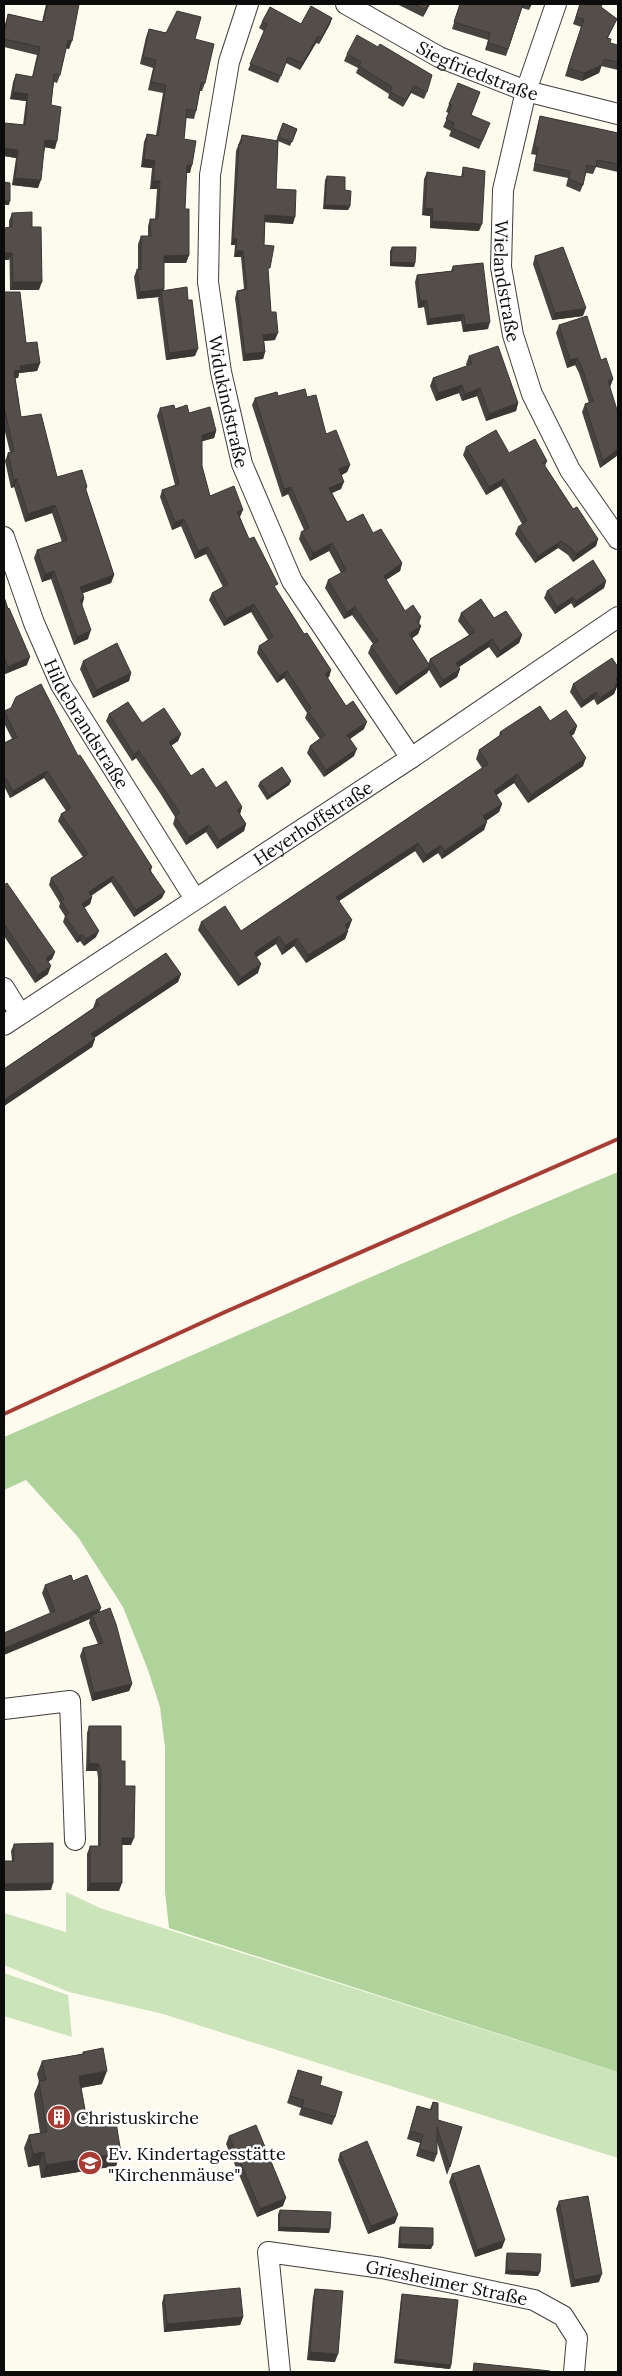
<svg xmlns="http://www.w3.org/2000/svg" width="622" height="2376" font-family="Lora,serif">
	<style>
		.green { fill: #cce4ba }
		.forest { fill: #afd39b }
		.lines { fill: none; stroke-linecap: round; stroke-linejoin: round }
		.minor-casing { stroke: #3f3f3f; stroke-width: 22 }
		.minor { stroke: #fff; stroke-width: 20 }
		.rail { stroke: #ad3933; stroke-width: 4 }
		.wall { fill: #474340 }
		.shaded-wall { fill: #3a3734 }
		.building { fill: #534e4a; stroke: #3a3734 }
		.labels { text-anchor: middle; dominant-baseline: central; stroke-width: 5; stroke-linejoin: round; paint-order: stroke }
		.street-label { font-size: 18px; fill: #0c0c0c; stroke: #fff }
		.poi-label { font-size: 18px; fill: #0c0c0c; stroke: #fff; text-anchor: start }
	</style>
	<rect width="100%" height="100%" fill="#fdfbed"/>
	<g class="green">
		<path d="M66,1892L100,1908L618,2072V2158L163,2014L69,1992L4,1965V1913L66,1932Z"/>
		<path d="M4,1973L68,1995L72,2037L4,2016Z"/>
	</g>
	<path class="forest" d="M618,1172V2072L169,1928L165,1892V1747L160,1707L148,1670L123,1607L78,1537L26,1480L4,1490V1437C209,1349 412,1257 618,1172Z"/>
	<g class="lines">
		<g class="minor-casing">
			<g id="minor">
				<path id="s1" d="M248,4L229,62L210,175L208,282L221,372L242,464L292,581L411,758"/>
				<path id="s2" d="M346,4L439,57L526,91L618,114"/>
				<path id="s3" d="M556,4L526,91L503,190L501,267L513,335L532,394L570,470L618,539"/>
				<path id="s4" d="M4,537L34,623L61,685L195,899"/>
				<path d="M4,988L20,1014"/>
				<path id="s5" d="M4,1025L411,758L618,617"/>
				<path d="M4,1709L70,1701L75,1840"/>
				<path id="s6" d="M280,2372L268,2252L382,2268L534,2300L563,2316L577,2338L574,2372"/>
			</g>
		</g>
		<use href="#minor" class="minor"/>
		<path class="rail" d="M4,1414L225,1312L618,1139"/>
	</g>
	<g class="wall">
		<path d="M46,4H79L69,49L66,48L60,75L57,83L54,82L51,105L55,149L45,147L38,188L12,185L16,158L4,156V123L23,125L26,101L10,99L13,82L16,74L32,77L37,55L4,47V28L8,14L42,22Z"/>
		<path d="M397,4H430L423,17Z"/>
		<path d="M460,4H532L529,10L522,8L506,56L485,50L488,40L452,29Z"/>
		<path d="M580,4L601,7L617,19L608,38L610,43L618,45V70L601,66L599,73L582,81L565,76L581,27L573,24Z"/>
		<path d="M332,18L330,24L319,44L316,43L300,70L286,63L278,83L248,70L264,31L259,28L262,22L301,24Z"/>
		<path d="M149,29L195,39L205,83L202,91H200L196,111L194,119L186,118L184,139L190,173H186L185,209L189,255L186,263H164L163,290L188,300L195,356L166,360L158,298L159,297L137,299L134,277L137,269H138V244L141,236H148V226L150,219H155L157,189H150L152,168L141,167L144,142L147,134L156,135L163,93L148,90L153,68L140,64L146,37Z"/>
		<path d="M347,54L427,92L424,99L411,93L403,107L388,98L389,94L356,73L358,68L344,61Z"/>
		<path d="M480,92L471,115L487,131L479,149L449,136L451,131L443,127L449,113L446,112L449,104Z"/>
		<path d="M540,116L618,133V172L596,167L593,174L586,173L583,185L580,192L566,186L568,178L533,171L536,155L531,154L538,123Z"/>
		<path d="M283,123L297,129L290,146L278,141L276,189L293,224L265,222L264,245L268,274L271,312L275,340L264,341L265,352L263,359L243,361L235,298L237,291L244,289L241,257H234L235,245H231L236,151L242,135L276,141Z"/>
		<path d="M463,167L479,231L430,228V216L422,215L424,179L427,172L461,177Z"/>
		<path d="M327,176L345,190L350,206L348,210L323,209L325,180Z"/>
		<path d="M12,213L32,227L39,290H10L9,221Z"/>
		<path d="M392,247L415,263L414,267L390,266V251Z"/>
		<path d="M535,256L583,316L552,320L533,264Z"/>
		<path d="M453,266L488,329L463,332L461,321L427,325L424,307L418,308L415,282L417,275L451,271Z"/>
		<path d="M4,292L26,343L40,363L37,371L19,373L18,378H15L21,417L57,477L87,487L86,490L114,575L111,583L83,593L84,598L82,604L88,639L74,645L51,579L42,582L34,558L37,550L62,542L52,513L25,522L14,487L11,488L5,461L8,453L10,452L4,428Z"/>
		<path d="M559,325L601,360L613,379L610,387L618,455L600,468L582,412L585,404L589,403L579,373L575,365L567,368L556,333Z"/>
		<path d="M469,356L518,403L516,411L486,421L477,396L462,401L459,393L436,401L430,386L433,378L467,366L466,364Z"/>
		<path d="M278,396L307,397L326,434L350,465L347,472L342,475L341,489L332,493L347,522L373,533L402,563L400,571L386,580L405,611L421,617L419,624L421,626L418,634L412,638L428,664L430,659L469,635L458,621L461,613L494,618L522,635L519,643L497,658L489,647L459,667L460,669L457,677L440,688L429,670L427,673L396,695L368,653L371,646L373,644L352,615L344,619L325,588L328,580L341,573L329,551L310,561L299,539L301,532L304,530L288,494L282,497L252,405L255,398Z"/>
		<path d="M160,408L175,409L189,413L216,431L214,438L202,441V466L210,496L240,517L249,539L276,589L304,634L331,670L329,677L327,678L346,706L364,729L350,739L354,756L324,777L307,753L310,746L320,739L305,718L307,713L284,678L277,683L257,653L259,646L268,640L251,612L224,626L209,600L212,593L223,587L206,554L195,559L181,526L172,530L160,497L162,490L175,485L157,416Z"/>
		<path d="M466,447L509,453L547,461L545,466L573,509L598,539L596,546L573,562L568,555L558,548L535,563L515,534L518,527L522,524L501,486L486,495L463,455Z"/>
		<path d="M606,581L604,588L574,608L571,603L555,614L544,598L547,591Z"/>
		<path d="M4,597L27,665L5,674L4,671Z"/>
		<path d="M83,661L131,673L129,681L93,698L80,669Z"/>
		<path d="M618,667V684L614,694L597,705L594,699L581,708L570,692L573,684Z"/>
		<path d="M4,712L78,756L152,867L151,871L162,898L134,917L111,882L91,896L92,897L90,904L84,908L96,937L84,946L80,941L77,943L63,922L65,916L59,907L60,903L49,885L51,878L83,857L58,821L61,814L66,811L44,778L10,798L4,786V743L12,739L4,723Z"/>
		<path d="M109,714L181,734L178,741L171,746L191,776L216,788L242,807L240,814L246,824L244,831L217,849L206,832L186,845L173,824L175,817L160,793L136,758L132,761L106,721Z"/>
		<path d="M550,721L577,726L574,734L571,736L583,766L528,803L514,783L496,795L502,804L499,812L486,821L484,830L442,859L438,853L423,863L415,851L339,901L349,928L347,930L348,931L345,939L306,963L294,946L282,955L276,944L256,957L258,973L238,986L198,930L201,922L241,931L482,768L476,759L479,750L499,736L500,732Z"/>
		<path d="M291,781L289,785L267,800L258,786L260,782Z"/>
		<path d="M4,885L55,952L52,959L48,962V974L35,983L4,936Z"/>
		<path d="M181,974L178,982L94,1038L95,1039L92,1047L4,1106V1069L93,1008L96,1000Z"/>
		<path d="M73,1581L99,1613L132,1684L129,1691L92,1701L80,1656L83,1648L98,1644L89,1623L90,1619L50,1613L42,1593L45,1585Z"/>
		<path d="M89,1726L121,1761L131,1845H122L119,1891H87V1854L90,1846H98V1778L97,1771H86L87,1733Z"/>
		<path d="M14,1844L51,1890L4,1891V1861H12L11,1851Z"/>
		<path d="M83,2052L102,2084L81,2088L88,2127L121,2153L116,2166L41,2178L39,2165L28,2167L24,2148L29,2135L40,2133L34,2094L39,2082L37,2074L42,2061L82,2054Z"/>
		<path d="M298,2070L320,2085L335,2117L332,2125L299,2115L301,2108L287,2103Z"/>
		<path d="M433,2102L450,2167L447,2175L437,2142V2154L434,2162L416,2156L420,2143L407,2139L417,2106L430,2109Z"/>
		<path d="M229,2136L283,2206L257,2217L226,2144Z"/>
		<path d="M340,2153L395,2223L368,2234L338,2160Z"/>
		<path d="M452,2174L502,2248L475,2257L449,2182Z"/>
		<path d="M559,2201L599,2282L571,2287L556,2209Z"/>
		<path d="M280,2210L330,2229L329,2233L278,2231V2214Z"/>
		<path d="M400,2227L431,2249L398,2248L399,2231Z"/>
		<path d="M507,2253L538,2276L505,2274L506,2257Z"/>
		<path d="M315,2289L335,2362L307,2360L313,2297Z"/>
		<path d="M402,2294L451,2365L450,2369L394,2363L401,2298Z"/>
		<path d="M164,2295L243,2317L240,2325L164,2332L162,2303Z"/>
	</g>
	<g class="shaded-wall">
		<path d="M429,4H430L423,17L425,10Z"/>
		<path d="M332,18L330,24L319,44L321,38Z"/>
		<path d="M318,36L316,43L300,70L303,63Z"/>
		<path d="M68,40L72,41L69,49L65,48Z"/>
		<path d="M602,65L599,73L582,81L584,73Z"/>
		<path d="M414,86L411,93L403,107L406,100Z"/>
		<path d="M13,92L28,94L26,101L10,99Z"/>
		<path d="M45,140L57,141L55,149L43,147Z"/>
		<path d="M4,148L18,150L16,158L4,156Z"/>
		<path d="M144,159L155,161L152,168L141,167Z"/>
		<path d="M187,165H192L190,173H184Z"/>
		<path d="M15,178L41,180L38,188L12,185Z"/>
		<path d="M153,181H160L157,189H150Z"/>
		<path d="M4,201H10L9,205H4Z"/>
		<path d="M325,205L350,206L348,210L323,209Z"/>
		<path d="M425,208L433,209L430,216L422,215Z"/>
		<path d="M265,215L295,217L293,224L263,222Z"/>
		<path d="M432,221L482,224L479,231L430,228Z"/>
		<path d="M233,238L237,239L235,245H231Z"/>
		<path d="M236,251H243L241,257H234Z"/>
		<path d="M4,253H12L9,260H4Z"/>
		<path d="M189,255L186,263H161L164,256Z"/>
		<path d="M391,262L415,263L414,267L390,266Z"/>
		<path d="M13,282H42L39,290H10Z"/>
		<path d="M164,289L161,296V291L159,297L137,299L140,292Z"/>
		<path d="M427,300L424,307L418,308L420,301Z"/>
		<path d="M586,308L583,316L552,320L555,313Z"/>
		<path d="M464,314L461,321L427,325L429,319Z"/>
		<path d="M490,322L488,329L463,332L465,325Z"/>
		<path d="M278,333L275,340L261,341L263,335Z"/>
		<path d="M198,349L195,356L166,360L169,353Z"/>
		<path d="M265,352L263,359L243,361L245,354Z"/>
		<path d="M577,358L575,365L567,368L570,360Z"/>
		<path d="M40,363L37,371L19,373L18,378L11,379L14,371L20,366Z"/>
		<path d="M613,379L610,387L605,388L608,381Z"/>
		<path d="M462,385L459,393L436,401L438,393Z"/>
		<path d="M480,388L477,396L462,401L465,394Z"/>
		<path d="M518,403L516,411L486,421L489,414Z"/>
		<path d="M216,431L214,438L200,442L202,435Z"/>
		<path d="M618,449V455L600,468L603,461Z"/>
		<path d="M350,465L347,472L337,477L339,469Z"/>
		<path d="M17,479L14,487L11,488L14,480Z"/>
		<path d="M504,479L501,486L486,495L489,487Z"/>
		<path d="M344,482L341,489L327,495L329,488Z"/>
		<path d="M291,487L288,494L282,497L284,489Z"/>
		<path d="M55,505L52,513L25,522L28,514Z"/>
		<path d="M243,510L240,517L235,519L237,512Z"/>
		<path d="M184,519L181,526L172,530L175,522Z"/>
		<path d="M598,539L596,546L573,562L576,554Z"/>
		<path d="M561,541L558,548L535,563L538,556Z"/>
		<path d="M332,543L329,551L310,561L313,553Z"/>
		<path d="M208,547L206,554L195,559L198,551Z"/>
		<path d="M402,563L400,571L381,583L384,576Z"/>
		<path d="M54,571L51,579L42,582L45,574Z"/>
		<path d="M114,575L111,583L78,595L80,587Z"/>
		<path d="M606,581L604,588L574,608L576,601Z"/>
		<path d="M573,597L571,603L555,614L557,607Z"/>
		<path d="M84,598L82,606L80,600Z"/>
		<path d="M254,604L251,612L224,626L226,619Z"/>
		<path d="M355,607L352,615L344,619L347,612Z"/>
		<path d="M421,626L418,634L407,642L409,634Z"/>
		<path d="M91,630L88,639L74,645L77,637Z"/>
		<path d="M522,635L519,643L497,658L500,651Z"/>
		<path d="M492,639L489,647L453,671L456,663Z"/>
		<path d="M30,657L27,665L5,674L8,667Z"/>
		<path d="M430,666L427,673L396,695L399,687Z"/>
		<path d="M460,669L457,677L440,688L443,680Z"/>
		<path d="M331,670L329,677L322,681L325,674Z"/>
		<path d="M287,671L284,678L277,683L279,676Z"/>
		<path d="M131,673L129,681L93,698L96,690Z"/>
		<path d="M618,677V684L614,694L597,705L600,698Z"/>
		<path d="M596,692L594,699L581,708L583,701Z"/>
		<path d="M367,722L364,729L345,742L347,735Z"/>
		<path d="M577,726L574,734L566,740L569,732Z"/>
		<path d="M181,734L178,741L166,749L169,742Z"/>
		<path d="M357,749L354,756L324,777L326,770Z"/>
		<path d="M139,751L136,758L132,761L134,754Z"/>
		<path d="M586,758L583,766L528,803L531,795Z"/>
		<path d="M47,771L44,778L10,798L13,791Z"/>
		<path d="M517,774L514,783L491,799L494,791Z"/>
		<path d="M291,781L289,785L267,800L269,796Z"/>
		<path d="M502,804L499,812L480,825L483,816Z"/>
		<path d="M242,807L240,814L237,810Z"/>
		<path d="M487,822L484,830L442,859L444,851Z"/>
		<path d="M246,824L244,831L217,849L219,841Z"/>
		<path d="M209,825L206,832L186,845L189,837Z"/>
		<path d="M418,843L415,851L333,905L336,897Z"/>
		<path d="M441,845L438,853L423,863L426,855Z"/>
		<path d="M113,876L111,882L86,899L89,892Z"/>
		<path d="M165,892L162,898L134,917L136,910Z"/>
		<path d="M92,897L90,904L79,911L82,904Z"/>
		<path d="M352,920L349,928L342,933L345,925Z"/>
		<path d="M99,931L96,937L84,946L86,939Z"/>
		<path d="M348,931L345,939L306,963L308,955Z"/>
		<path d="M82,934L80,941L77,943L79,936Z"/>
		<path d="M279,936L276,944L251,961L254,953Z"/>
		<path d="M297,938L294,946L282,955L285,946Z"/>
		<path d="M55,952L52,959L43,965L46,958Z"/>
		<path d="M261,964L258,973L238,986L241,978Z"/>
		<path d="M51,966L48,974L35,983L38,975Z"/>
		<path d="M181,974L178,982L88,1042L91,1034Z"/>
		<path d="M95,1039L92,1047L4,1106V1100Z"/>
		<path d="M101,1608L98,1616L92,1615L90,1619L4,1655V1648Z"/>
		<path d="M132,1684L129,1691L92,1701L94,1693Z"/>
		<path d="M89,1763L99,1764L97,1771H86Z"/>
		<path d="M122,1838H134L131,1845H119Z"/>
		<path d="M53,1883L51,1890L4,1891V1884Z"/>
		<path d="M90,1883H122L119,1891H87Z"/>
		<path d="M107,2071L102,2084L74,2089L79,2076Z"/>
		<path d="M44,2152L39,2165L28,2167L33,2154Z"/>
		<path d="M121,2153L116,2166L41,2178L46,2165Z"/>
		<path d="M286,2198L283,2206L257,2217L260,2209Z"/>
		<path d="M398,2215L395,2223L368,2234L371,2226Z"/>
		<path d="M279,2227L330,2229L329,2233L278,2231Z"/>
		<path d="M505,2240L502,2248L475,2257L477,2250Z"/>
		<path d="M400,2244L433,2245L431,2249L398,2248Z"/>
		<path d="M507,2270L540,2272L538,2276L505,2274Z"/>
		<path d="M602,2274L599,2282L571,2287L574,2280Z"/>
		<path d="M243,2317L240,2325L164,2332L167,2324Z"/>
		<path d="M310,2352L338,2354L335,2362L307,2360Z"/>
		<path d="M396,2359L451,2365L450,2369L394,2363Z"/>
	</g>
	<g class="building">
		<path d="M48,4H79L72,41L68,40L60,75L54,74L51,105L61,107L57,141L45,140L41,180L15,178L18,150L4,148V123L25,125L28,94L13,92L16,74L33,77L40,47L4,39V34L8,14L43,22Z"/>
		<path d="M414,4H429L425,10Z"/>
		<path d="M460,4H523L508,49L488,43L490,33L454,22Z"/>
		<path d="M580,4H602L601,7L617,19L607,38L611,39L610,43L618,45V62L604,59L602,65L584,73L568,68L584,19L576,17Z"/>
		<path d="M311,6L332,18L321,38L318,36L303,63L288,57L281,76L250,64L267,24L262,22L270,7L301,24Z"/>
		<path d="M177,11L201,17L195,39L214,44L205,83H201L196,111L187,109L184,139L196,141L192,165H187L185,209H189V255L164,256V289L140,292L137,269L141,270V236H151L150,219H158L160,181H153L155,161L144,159L147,134L158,136L166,85L151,82L156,60L143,57L149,29L166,33Z"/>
		<path d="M357,35L378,47L380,44L432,75L427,92L414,86L406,100L390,92L392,87L359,66L361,62L347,54Z"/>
		<path d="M458,83L480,92L471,115L490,123L482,141L452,128L454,123L446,119L452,105L449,104Z"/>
		<path d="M540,116L618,133V164L597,160L596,167L587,165L583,185L569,179L570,171L535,164L538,148L534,147Z"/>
		<path d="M283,123L297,129L292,142L278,137Z"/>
		<path d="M242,135L278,141L276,189L296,190L295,217L265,215L264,245L274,246L270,268H268L271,312H276L278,333L263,335L265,352L245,354L237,291L247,289L243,251H236L237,239L233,238L239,144H241Z"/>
		<path d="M463,167L485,171L482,224L432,221L433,209L425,208L427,172L463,177Z"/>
		<path d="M327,176L345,177V190L351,191L350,206L325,205Z"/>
		<path d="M4,182L10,183V201H4Z"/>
		<path d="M32,212V227H41L42,282H13L12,253H4V228L12,227V213Z"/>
		<path d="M392,247H416L415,263L391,262Z"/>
		<path d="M563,247L586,308L555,313L535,256Z"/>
		<path d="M483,263L490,322L465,325L464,314L429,319L427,300L420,301L417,275L453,271V266Z"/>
		<path d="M187,287L188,300H192L198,349L169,353L161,291Z"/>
		<path d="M4,292H20L26,343L37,342L40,363L20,366L21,370L14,371L21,417L41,414L57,477L82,470L87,487H85L114,575L80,587L84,598L80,600L91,630L77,637L54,571L45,574L37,550L67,540L55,505L28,514L17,479L14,480L8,453L14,451L4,407Z"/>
		<path d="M587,316L601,360L606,358L613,379L608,381L618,413V449L603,461L585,404L593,401L581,365L577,358L570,360L559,325Z"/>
		<path d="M498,346L518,403L489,414L480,388L465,394L462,385L438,393L433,378L472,364L469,356Z"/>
		<path d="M305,389L307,397L316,395L326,434L336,430L350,465L339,469L344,482L329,488L347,522L363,514L373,533L381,529L402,563L384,576L405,611L413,605L421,617L417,621L421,626L409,634L430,666L399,687L371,646L378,641L355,607L347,612L328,580L346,570L332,543L313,553L301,532L309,528L291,487L284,489L255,398L277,392L278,396Z"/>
		<path d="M174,405L175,409L187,405L189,413L210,407L216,431L202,435V466L210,496L234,486L243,510L237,512L249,539L254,537L278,584L274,586L304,634L307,633L331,670L325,674L346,706L353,701L367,722L347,735L357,749L326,770L310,746L325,735L308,711L311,708L287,671L279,676L259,646L273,637L254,604L226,619L212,593L228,584L208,547L198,551L184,519L175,522L162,490L179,484L160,408Z"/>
		<path d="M496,430L509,453L535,439L547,461L543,463L573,509L577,507L598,539L576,554L571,548L561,541L538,556L518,527L527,521L504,479L489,487L466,447Z"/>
		<path d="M593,560L606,581L576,601L573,597L557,607L547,591Z"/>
		<path d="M4,597L8,609L9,608L30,657L8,667L4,657Z"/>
		<path d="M481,599L494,618L506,611L522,635L500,651L492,639L456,663L460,669L443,680L430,659L475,632L461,613Z"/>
		<path d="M117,643L131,673L96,690L83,661Z"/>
		<path d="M612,658L618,667V677L616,679L618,682L615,685L616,687L600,698L596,692L583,701L573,684Z"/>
		<path d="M41,684L78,756L80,755L152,867L149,869L165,892L136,910L113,876L89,892L92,897L82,904L99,931L86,939L82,934L79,936L65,916L69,913L61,901L64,899L51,878L88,854L61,814L71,808L47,771L13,791L4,776V743L17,737L4,711L11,708L16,697Z"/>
		<path d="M128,702L142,723L164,708L181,734L169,742L191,776L203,768L216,788L226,781L242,807L237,810L246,824L219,841L209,825L189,837L175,816L180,813L162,786L139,751L134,754L109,714Z"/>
		<path d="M540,706L550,721L566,710L577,726L569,732L586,758L531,795L517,774L494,791L502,804L483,816L487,822L444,851L441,845L426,855L418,843L336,897L352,920L345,925L348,931L308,955L297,938L285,946L279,936L254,953L261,964L241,978L201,922L225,906L241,931L488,764L479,750L502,734L500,732Z"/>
		<path d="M282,767L291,781L269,796L260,782Z"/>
		<path d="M7,883L55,952L46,958L51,966L38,975L4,924V885Z"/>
		<path d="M166,953L181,974L91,1034L95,1039L4,1100V1069L99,1005L96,1000Z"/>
		<path d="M71,1575L73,1581L87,1575L101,1608L4,1648V1633L55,1611L45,1585Z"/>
		<path d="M110,1608L116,1624L132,1684L94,1693L83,1648L103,1643L92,1615Z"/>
		<path d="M89,1726H121V1761H125V1786H135L134,1838H122V1883H90V1846H100L101,1770L99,1764L89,1763Z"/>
		<path d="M53,1843V1883L4,1884V1861H14V1844Z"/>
		<path d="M103,2048L107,2071L79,2076L88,2127L116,2122L121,2153L46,2165L44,2152L33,2154L29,2135L47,2132L39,2081L46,2080L42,2061L84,2054L83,2052Z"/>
		<path d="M298,2070L322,2077L320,2085L342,2092L335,2117L302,2107L304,2100L290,2096Z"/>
		<path d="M433,2102L438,2103V2120L462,2127L450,2167L437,2127V2154L419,2149L423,2135L410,2131L417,2106L431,2110Z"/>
		<path d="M256,2125L286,2198L260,2209L229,2136Z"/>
		<path d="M367,2141L398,2215L371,2226L340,2153Z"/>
		<path d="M479,2165L505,2240L477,2250L452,2174Z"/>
		<path d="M588,2196L602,2274L574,2280L559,2201Z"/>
		<path d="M280,2210L331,2212L330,2229L279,2227Z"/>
		<path d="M400,2227L433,2228V2245L400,2244Z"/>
		<path d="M507,2253L541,2254L540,2272L507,2270Z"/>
		<path d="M240,2288L243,2317L167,2324L164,2295Z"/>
		<path d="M315,2289L343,2291L338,2354L310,2352Z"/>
		<path d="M402,2294L458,2300L451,2365L396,2359Z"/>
		<path d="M474,2363L550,2371L549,2372H473Z"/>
	</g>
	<defs>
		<g id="building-disc" transform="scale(1.25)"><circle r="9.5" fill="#ad3933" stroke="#fff"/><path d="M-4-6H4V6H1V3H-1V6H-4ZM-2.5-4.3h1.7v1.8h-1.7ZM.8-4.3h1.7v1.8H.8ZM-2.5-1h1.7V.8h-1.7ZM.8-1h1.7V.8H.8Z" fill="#fff"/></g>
		<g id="school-disc" transform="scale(1.25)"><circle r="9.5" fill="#ad3933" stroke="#fff"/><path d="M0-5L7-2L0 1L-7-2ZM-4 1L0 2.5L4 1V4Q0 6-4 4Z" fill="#fff"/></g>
	</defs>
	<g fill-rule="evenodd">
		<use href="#building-disc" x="59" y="2117"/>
		<use href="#school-disc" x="90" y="2163"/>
	</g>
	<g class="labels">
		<g class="street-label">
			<text stroke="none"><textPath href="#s2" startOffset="148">Siegfriedstraße</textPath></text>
			<text stroke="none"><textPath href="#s3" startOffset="285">Wielandstraße</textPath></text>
			<text stroke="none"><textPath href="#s1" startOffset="404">Widukindstraße</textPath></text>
			<text stroke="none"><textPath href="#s4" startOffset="205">Hildebrandstraße</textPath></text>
			<text stroke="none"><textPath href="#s5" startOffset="369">Heyerhoffstraße</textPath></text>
			<text stroke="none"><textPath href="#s6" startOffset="302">Griesheimer Straße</textPath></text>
		</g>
		<g class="poi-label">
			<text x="76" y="2117">Christuskirche</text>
			<text x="108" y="2153">Ev. Kindertagesstätte<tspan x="108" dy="21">"Kirchenmäuse"</tspan></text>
		</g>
	</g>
	<rect width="622" height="2376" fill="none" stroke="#0c0c0c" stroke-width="10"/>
</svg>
